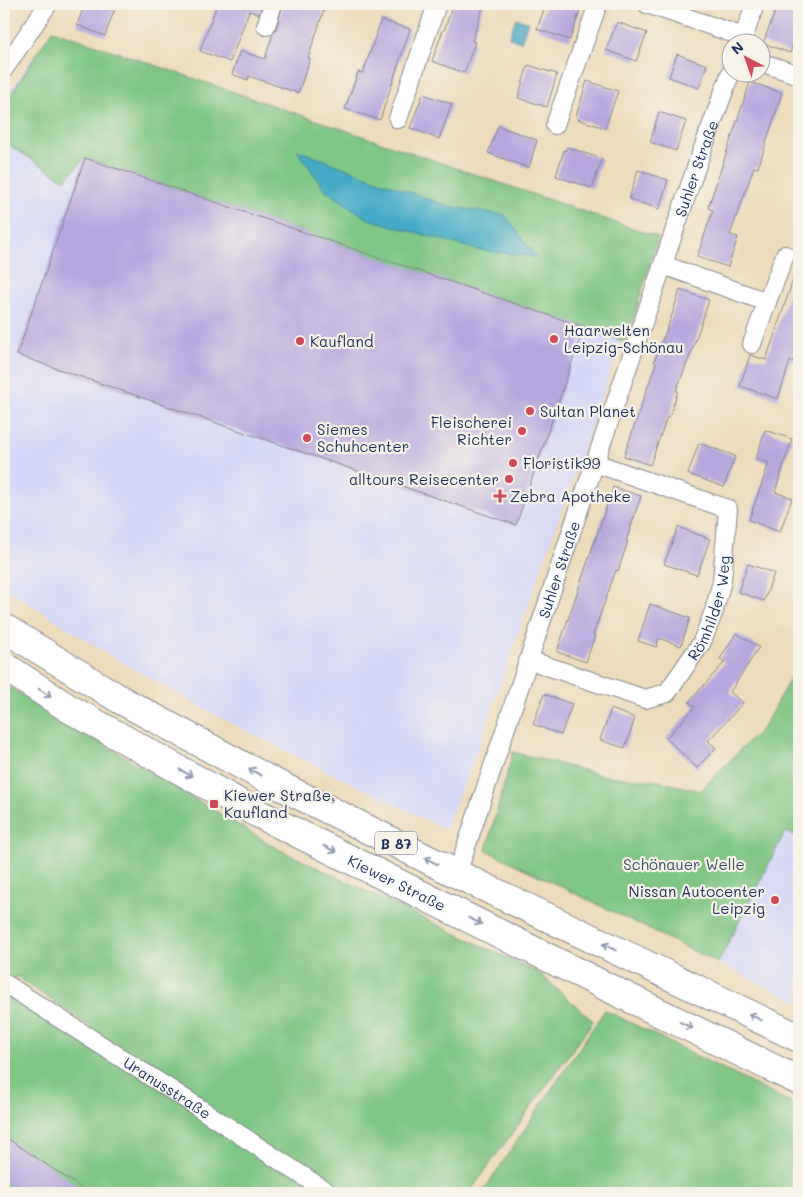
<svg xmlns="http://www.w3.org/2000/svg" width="803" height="1197" font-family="Mali,sans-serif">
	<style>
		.built { fill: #d6d8f9 }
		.green { fill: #80c783; stroke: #4e7b70 }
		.water { fill: #45aac5; stroke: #306c92 }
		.building { fill: #b7a7df }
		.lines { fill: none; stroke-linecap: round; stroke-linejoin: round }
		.street-casing { stroke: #84868c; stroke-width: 20 }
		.primary-casing { stroke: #84868c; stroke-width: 30 }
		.street { stroke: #fff; stroke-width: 18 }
		.primary { stroke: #fff; stroke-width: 28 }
		.oneway { stroke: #8d97ae }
		.poi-dot { fill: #d1495b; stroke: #f7f3e8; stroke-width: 2 }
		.labels { text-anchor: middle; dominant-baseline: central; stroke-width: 4.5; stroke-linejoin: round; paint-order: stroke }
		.shield { fill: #f7f3e8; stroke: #5d6a87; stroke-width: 1 }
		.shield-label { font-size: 14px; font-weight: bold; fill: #1b2f5e }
		.street-label { font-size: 15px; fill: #1b2f5e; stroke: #f7f3e8 }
		.poi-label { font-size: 15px; fill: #1b2f5e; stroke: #f7f3e8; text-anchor: start }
		.park-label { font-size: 15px; fill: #345567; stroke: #f7f3e8 }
	</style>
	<rect width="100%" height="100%" fill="#f7f3e8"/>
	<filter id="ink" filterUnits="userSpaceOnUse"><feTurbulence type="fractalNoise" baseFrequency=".02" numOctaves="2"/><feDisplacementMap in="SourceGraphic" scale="10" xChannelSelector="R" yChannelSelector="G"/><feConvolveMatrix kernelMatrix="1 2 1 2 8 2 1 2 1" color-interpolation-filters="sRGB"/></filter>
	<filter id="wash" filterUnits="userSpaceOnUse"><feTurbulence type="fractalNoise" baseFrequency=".0096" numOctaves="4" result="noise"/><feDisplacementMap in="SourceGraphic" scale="20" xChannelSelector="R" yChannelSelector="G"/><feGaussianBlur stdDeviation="1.12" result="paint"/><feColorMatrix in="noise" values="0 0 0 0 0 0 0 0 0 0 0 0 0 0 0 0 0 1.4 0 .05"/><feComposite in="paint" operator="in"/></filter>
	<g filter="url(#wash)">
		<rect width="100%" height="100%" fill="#eedcba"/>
		<g class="built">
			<path d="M52,30L658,237L475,756L445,829L288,752L212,713L108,654L4,587V100Z"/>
			<path d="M785,831L799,837V1002L718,963Z"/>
		</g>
		<g class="green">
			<path d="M52,30L658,237L626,342L85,158L65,180L4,142V105Z"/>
			<path d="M799,662V837L785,832L718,963L486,850L513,752L605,776L658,781L700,791L764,726Z"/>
			<path d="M4,684L278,849L539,973L593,1021L469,1193H332L16,976L11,985L4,980Z"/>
			<path d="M4,983L329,1193H4Z"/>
			<path d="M605,1010L799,1107V1193H482Z"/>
		</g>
		<g class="water">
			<path d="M516,18L528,22L521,42L509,38Z"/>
			<path d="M297,150L447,206L505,215L536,257L478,250L368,219L325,190Z"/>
		</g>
		<g id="blocks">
			<g class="building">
				<path d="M85,4H103L115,8L105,36L77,25Z"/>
				<path d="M217,4H262L259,14L249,11L230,62L200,51Z"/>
				<path d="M283,4H326L308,58L310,59L298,93L249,76L248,80L232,74L240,51L265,59L273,33L276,29Z"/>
				<path d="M453,4H484L472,41L475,42L464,73L432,61L443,30L444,31Z"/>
				<path d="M546,4H562L580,10L570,40L537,29Z"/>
				<path d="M778,4H799V29L790,53L763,43Z"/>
				<path d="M381,20L410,29L380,120L345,109L358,72L363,73Z"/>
				<path d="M617,22L647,33L636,61L606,50Z"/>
				<path d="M677,54L707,65L699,88L669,77Z"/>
				<path d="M528,65L557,74L547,107L518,98Z"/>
				<path d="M587,81L618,91L605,128L577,119V117L576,116Z"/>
				<path d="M750,82L782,93L758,168L754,167L730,235L738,237L728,267L697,257L713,210L708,208Z"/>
				<path d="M423,94L452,104L439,139L410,128Z"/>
				<path d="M659,112L686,121L676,151L650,142Z"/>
				<path d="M498,126L537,140L529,168L488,153Z"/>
				<path d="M567,147L602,159L592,188L556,176L564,150L565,151Z"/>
				<path d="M85,158L584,327L516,525L17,355Z"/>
				<path d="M638,170L668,180L659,209L629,199Z"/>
				<path d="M796,271H799V347L794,362L790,361L778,399L740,386L750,355L766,360Z"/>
				<path d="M680,290L709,300L694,345L676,391H678L669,418L667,417L650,465L624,456L656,363L654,362L671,318Z"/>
				<path d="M765,430L792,439L775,492L792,498L780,532L749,520L769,463L756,459Z"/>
				<path d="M699,443L735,456L724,487L688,474Z"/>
				<path d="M613,487L641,496L626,541H628L618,571L616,570L593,635H595L586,662L557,652Z"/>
				<path d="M678,527L710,539L697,575L664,564Z"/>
				<path d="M748,564L774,573L764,601L738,592Z"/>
				<path d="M650,604L690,618L681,646L659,638L656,647L638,641Z"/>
				<path d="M736,633L759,647L730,692L743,703L708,741L716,748L697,768L666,738L695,707L689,702L725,662L720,659Z"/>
				<path d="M544,694L572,704L561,735L533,724Z"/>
				<path d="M611,709L635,718L625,748L600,740Z"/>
				<path d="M4,1136L56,1171L89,1193H21L4,1182Z"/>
			</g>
		</g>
	</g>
	<g filter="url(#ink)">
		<use href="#blocks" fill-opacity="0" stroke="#84868c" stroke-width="1"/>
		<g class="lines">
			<g class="street-casing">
				<g id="street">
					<path d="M647,4L744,37"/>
					<path d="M266,26L273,4"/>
					<path d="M742,42L755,4"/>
					<path d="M760,62L799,75"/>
					<path d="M4,69L48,4"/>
					<path d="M398,119L437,4"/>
					<path d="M555,125L598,4"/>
					<path d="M663,265L767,302L752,344"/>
					<path d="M767,302L785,255"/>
					<path id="s1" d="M529,660L645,699L667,693L702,642L714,611L722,581L728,509L595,463"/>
					<path id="s2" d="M457,874L573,527L699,159L731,72"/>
					<path id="s3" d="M4,983L187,1100L329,1193"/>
				</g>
			</g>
			<g class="primary-casing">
				<g id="primary">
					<path d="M4,628L121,700L273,782L457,874L799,1038"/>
					<path id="s4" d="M4,666L68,708L257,813L609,988L799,1081"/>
				</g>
			</g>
			<use href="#street" class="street"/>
			<use href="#primary" class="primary"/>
		</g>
		<defs><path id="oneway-shaft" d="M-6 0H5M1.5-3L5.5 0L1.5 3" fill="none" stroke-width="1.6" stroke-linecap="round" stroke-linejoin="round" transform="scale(1.25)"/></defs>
		<g class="oneway">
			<use href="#oneway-shaft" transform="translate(45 693) rotate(33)"/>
			<use href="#oneway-shaft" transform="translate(255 772) rotate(-152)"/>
			<use href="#oneway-shaft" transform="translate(186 773) rotate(29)"/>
			<use href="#oneway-shaft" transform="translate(330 849) rotate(26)"/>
			<use href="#oneway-shaft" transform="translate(431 861) rotate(-153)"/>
			<use href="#oneway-shaft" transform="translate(475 921) rotate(26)"/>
			<use href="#oneway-shaft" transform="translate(609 947) rotate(-154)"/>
			<use href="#oneway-shaft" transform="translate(755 1017) rotate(-154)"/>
			<use href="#oneway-shaft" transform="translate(686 1025) rotate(26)"/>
		</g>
	</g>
	<g class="poi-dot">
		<circle cx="554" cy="339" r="5"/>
		<circle cx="300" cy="341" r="5"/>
		<circle cx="530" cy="411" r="5"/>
		<circle cx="522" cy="431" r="5"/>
		<circle cx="307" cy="438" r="5"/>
		<circle cx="513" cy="463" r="5"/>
		<circle cx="509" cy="479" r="5"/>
		<path d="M497.5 488.5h5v5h5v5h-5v5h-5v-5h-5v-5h5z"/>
		<rect x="209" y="799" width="10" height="10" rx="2.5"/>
		<circle cx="775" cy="900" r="5"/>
	</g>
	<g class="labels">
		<rect class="shield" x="375" y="831.5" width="42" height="23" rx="4"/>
		<g class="shield-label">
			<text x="396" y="843">B 87</text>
		</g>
		<g class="street-label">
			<text stroke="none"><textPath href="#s2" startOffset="745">Suhler Straße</textPath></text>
			<text stroke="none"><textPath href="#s2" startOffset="321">Suhler Straße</textPath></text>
			<text stroke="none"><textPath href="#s1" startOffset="242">Römhilder Weg</textPath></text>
			<text stroke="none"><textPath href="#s4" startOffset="449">Kiewer Straße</textPath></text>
			<text stroke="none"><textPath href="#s3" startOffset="194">Uranusstraße</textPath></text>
		</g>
		<g class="poi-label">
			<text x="564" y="330">Haarwelten<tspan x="564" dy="17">Leipzig-Schönau</tspan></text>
			<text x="310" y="341">Kaufland</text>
			<text x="540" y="411">Sultan Planet</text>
			<text x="512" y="422" text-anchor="end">Fleischerei<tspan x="512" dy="17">Richter</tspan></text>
			<text x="317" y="429">Siemes<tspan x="317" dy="17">Schuhcenter</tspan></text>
			<text x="523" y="463">Floristik99</text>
			<text x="499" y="479" text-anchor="end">alltours Reisecenter</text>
			<text x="510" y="496">Zebra Apotheke</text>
			<text x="224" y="795">Kiewer Straße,<tspan x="224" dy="17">Kaufland</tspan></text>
			<text x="765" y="891" text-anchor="end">Nissan Autocenter<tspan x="765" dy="17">Leipzig</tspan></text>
		</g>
		<g class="park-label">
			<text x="684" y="864">Schönauer Welle</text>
		</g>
	</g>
	<rect width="803" height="1197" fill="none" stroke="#f7f3e8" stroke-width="20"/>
	<g transform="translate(746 58) rotate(319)"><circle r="24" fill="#f7f3e8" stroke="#9fa5b1"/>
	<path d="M0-4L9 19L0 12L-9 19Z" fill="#d1495b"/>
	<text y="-8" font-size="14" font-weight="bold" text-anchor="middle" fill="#1b2f5e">N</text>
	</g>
</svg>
